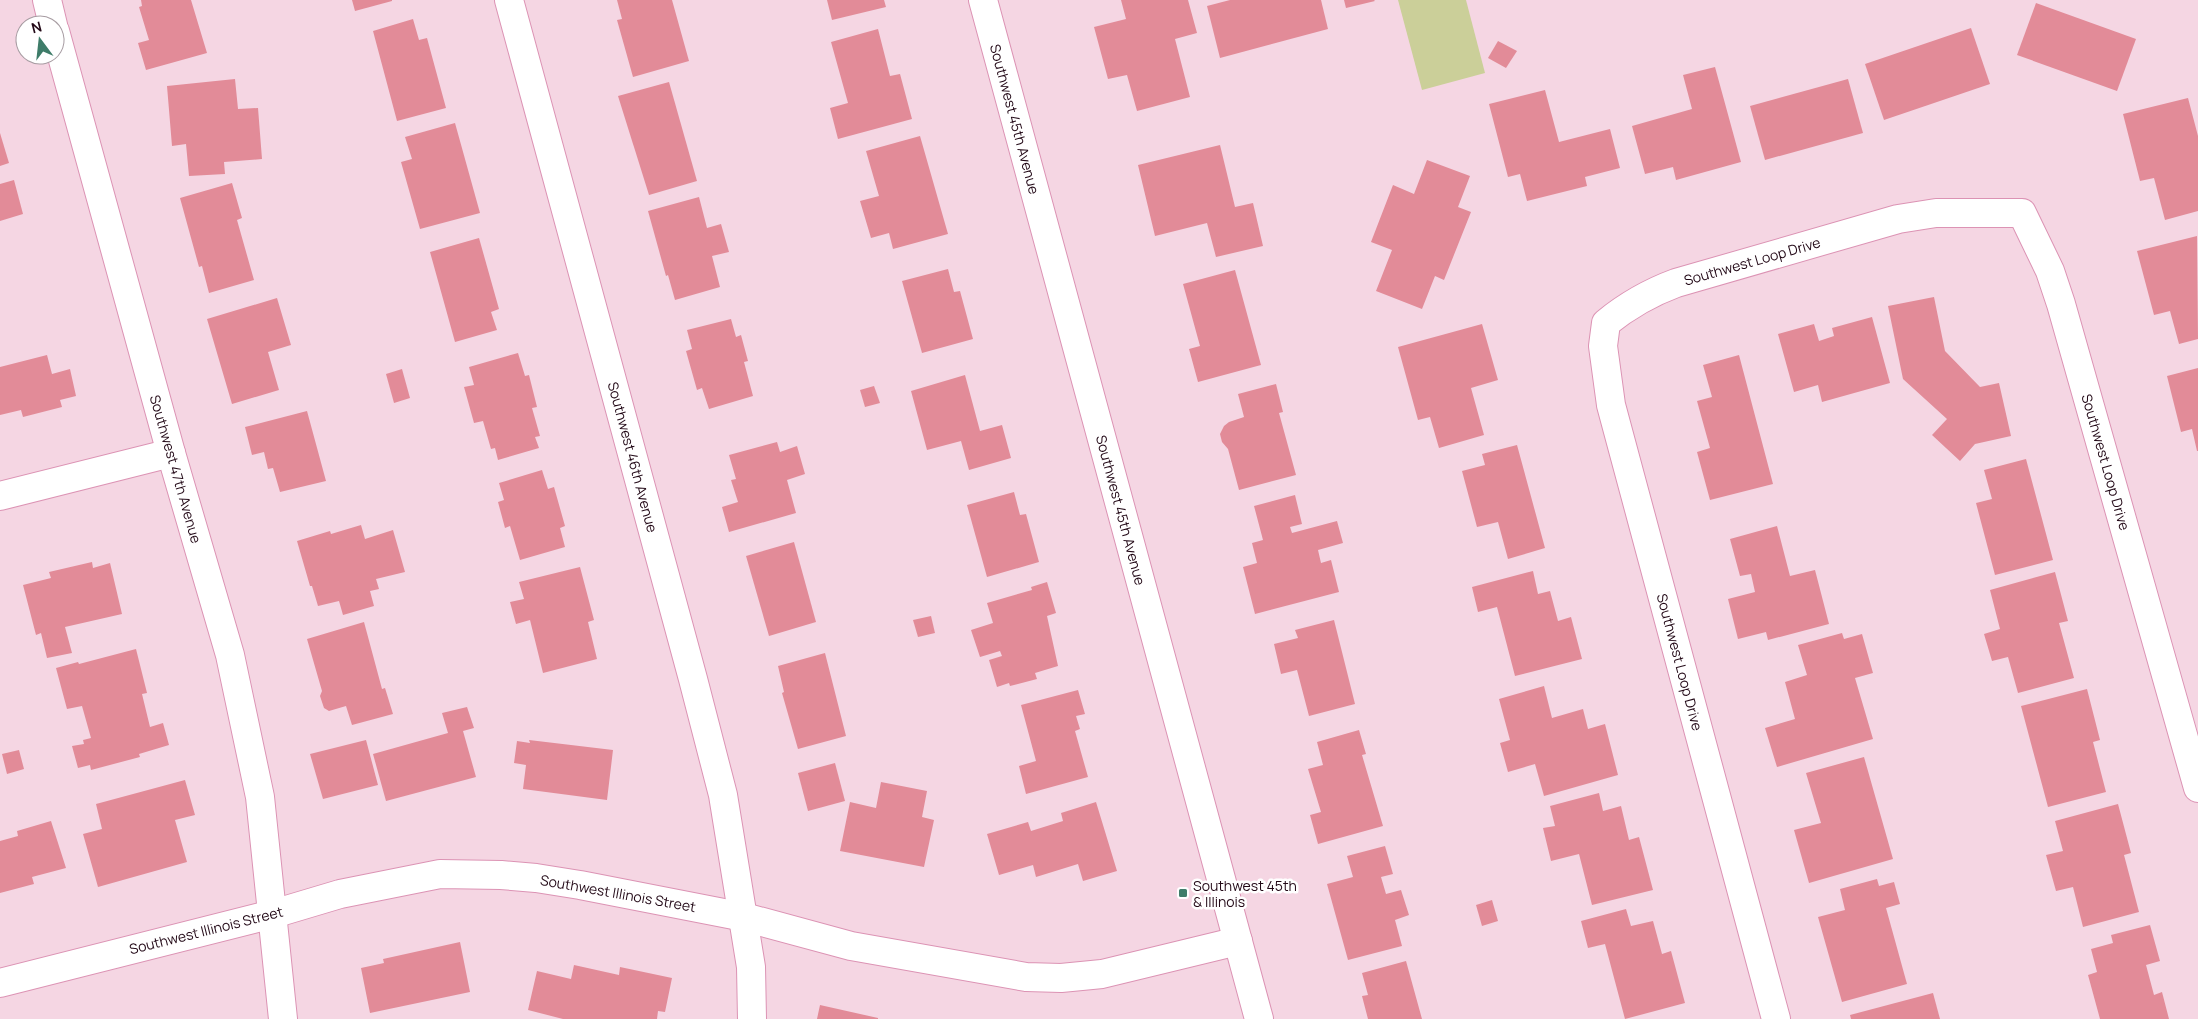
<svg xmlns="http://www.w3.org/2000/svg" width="2198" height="1019" font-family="Manrope,sans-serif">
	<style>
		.green { fill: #cbcf99 }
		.building { fill: #e28b98 }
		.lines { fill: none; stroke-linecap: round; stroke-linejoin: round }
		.minor-casing { stroke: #dc93b4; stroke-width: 30 }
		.minor { stroke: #fff; stroke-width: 28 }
		.poi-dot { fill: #3e7c69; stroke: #fff; stroke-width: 2 }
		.labels { text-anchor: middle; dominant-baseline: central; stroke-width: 5; stroke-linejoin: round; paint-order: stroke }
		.street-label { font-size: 14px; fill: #220816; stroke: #fff }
		.poi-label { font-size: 14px; fill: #220816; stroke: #fff; text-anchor: start }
	</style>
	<rect width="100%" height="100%" fill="#f5d6e3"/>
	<path class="green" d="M1398,0H1466L1485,73L1422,90Z"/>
	<g class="building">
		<path d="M141,0H191L207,53L146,70L138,43L149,40L139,7L142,6Z"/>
		<path d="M352,0H392V1L355,11Z"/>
		<path d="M617,0H672L689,61L633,77L617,20L622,19Z"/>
		<path d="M827,0H884L886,7L832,20Z"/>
		<path d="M1121,0H1188L1197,33L1175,39L1190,97L1137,111L1127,75L1108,79L1094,27L1126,19Z"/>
		<path d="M1230,0H1321L1328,29L1220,58L1207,6Z"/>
		<path d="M1344,0H1374L1375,1L1346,8Z"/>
		<path d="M2036,3L2136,39L2117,91L2017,55Z"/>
		<path d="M413,19L419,40L427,38L446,108L397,121L373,31Z"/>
		<path d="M1971,28L1990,84L1884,120L1865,64Z"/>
		<path d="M878,29L890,76L900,74L912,119L838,139L830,108L848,103L831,42Z"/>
		<path d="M1498,41L1517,51L1506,68L1488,58Z"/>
		<path d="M1715,67L1741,162L1676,180L1673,167L1645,174L1632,126L1692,109L1683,75Z"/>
		<path d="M235,79L238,109L258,108L262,159L224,162L225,174L189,176L186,144L172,146L167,86Z"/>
		<path d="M1848,79L1863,133L1765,160L1750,106Z"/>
		<path d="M669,82L697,181L649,195L618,96Z"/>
		<path d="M1545,90L1559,142L1610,129L1620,168L1585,177L1587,186L1527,201L1520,174L1508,177L1489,104Z"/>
		<path d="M2188,98L2198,136V211L2165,220L2154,178L2140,181L2123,114Z"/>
		<path d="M455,123L480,213L420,229L401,162L412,159L405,137Z"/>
		<path d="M0,133L9,163L0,166Z"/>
		<path d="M920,136L948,234L893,249L889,233L871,238L860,201L879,196L866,151Z"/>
		<path d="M1220,145L1235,207L1253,203L1263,246L1216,257L1207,223L1155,236L1138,165Z"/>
		<path d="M1427,160L1470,176L1458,207L1471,212L1444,280L1435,276L1422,309L1376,291L1392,250L1371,242L1393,185L1414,194Z"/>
		<path d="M14,180L23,214L0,221V184Z"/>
		<path d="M232,183L242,218L237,220L254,280L209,293L202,266L199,267L180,198Z"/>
		<path d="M699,197L707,228L721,224L729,252L712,256L720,287L675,300L668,275L666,276L648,211Z"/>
		<path d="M2197,236L2198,339L2179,344L2170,311L2154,315L2137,251Z"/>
		<path d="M479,238L499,309L491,312L497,330L455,342L430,252Z"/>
		<path d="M948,269L954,292L960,291L973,339L922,353L902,281Z"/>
		<path d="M1235,270L1261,365L1198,382L1189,349L1200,346L1183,284Z"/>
		<path d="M1934,297L1945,351L1980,387L1999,383L2011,436L1975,444L1960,461L1932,435L1947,419L1903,379L1888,306Z"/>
		<path d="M277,298L291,345L268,352L279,390L232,404L207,319Z"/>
		<path d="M1872,317L1890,383L1822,402L1818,385L1794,392L1778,334L1814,324L1819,341L1834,336L1832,328Z"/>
		<path d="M731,319L736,337L741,335L748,361L744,362L753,396L709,409L702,388L697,390L686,351L692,349L687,330Z"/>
		<path d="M1482,324L1498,380L1471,388L1484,435L1439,448L1430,417L1418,420L1398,347Z"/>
		<path d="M518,353L525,376L529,375L537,407L532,408L540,436L535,437L539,448L498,460L495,448L491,449L483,421L474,423L464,387L474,385L469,367Z"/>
		<path d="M47,355L52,374L70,369L76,396L60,400L62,407L23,417L21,410L0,415V367Z"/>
		<path d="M1739,355L1773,484L1710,500L1697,452L1710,448L1697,401L1712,397L1703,365Z"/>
		<path d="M2198,368V451H2197L2192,429L2181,432L2167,376Z"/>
		<path d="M402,369L410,398L394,403L386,374Z"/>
		<path d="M965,375L980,431L1002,425L1011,458L969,470L961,441L927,450L911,391Z"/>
		<path d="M1276,384L1283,412L1279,413L1296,475L1239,490L1228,449L1222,442L1220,434L1224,426L1229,422L1244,417L1238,394Z"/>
		<path d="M874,386L880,403L865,407L860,390Z"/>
		<path d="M307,411L326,481L280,492L273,468L268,469L264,452L252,455L245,427Z"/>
		<path d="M777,442L780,452L797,446L805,474L787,480L796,513L729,532L722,507L738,502L731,480L736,479L729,455Z"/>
		<path d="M1517,445L1545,548L1508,559L1498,522L1477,527L1462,471L1485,465L1482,454Z"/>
		<path d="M2026,459L2053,560L1995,575L1976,503L1992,499L1984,470Z"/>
		<path d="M542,470L548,489L554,487L565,526L560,528L565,547L520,560L510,526L505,528L498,502L504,500L499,483Z"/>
		<path d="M1014,492L1020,515L1026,514L1039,562L987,577L967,505Z"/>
		<path d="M1295,495L1302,524L1290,527L1292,533L1337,521L1343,543L1318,550L1321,563L1331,560L1339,592L1255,614L1243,567L1257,563L1252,543L1263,540L1254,506Z"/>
		<path d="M361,525L365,539L393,530L405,572L376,579L379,589L370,591L374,606L343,615L339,601L318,606L312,586H310L297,541L330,531L331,534Z"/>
		<path d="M1777,526L1790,576L1815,570L1829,624L1768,640L1766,632L1738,639L1728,599L1755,592L1751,574L1740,576L1730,539Z"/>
		<path d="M794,542L816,622L769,636L746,556Z"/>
		<path d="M92,562L93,568L110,563L122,614L65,627L72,653L47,658L41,633L36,635L23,585L51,578L49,572Z"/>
		<path d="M580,567L594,620L588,622L597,659L543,673L530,620L516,624L510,602L524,599L519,582Z"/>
		<path d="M1533,571L1538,594L1550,591L1558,621L1571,617L1582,659L1515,676L1497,607L1478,612L1472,587Z"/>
		<path d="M2055,572L2068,621L2059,623L2074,678L2018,693L2008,657L1992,661L1984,634L2000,629L1990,590Z"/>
		<path d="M1047,582L1056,613L1047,616L1058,666L1035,673L1037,679L1010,686L1009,683L997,687L989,660L1002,656L1000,651L980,657L971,630L993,623L987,603L1032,590L1031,587Z"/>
		<path d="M931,616L935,633L918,637L913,620Z"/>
		<path d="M1334,620L1355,704L1309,716L1297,670L1281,674L1274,644L1298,638L1295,630Z"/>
		<path d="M364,622L382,689L385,688L393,714L352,725L346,706L329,711L324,708L320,696L322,691L307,639Z"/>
		<path d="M1842,633L1844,639L1862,634L1873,673L1855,678L1873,739L1777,767L1765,728L1795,719L1785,682L1807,675L1798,645Z"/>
		<path d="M136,649L147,693L142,694L150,727L163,723L169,745L139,754L140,757L91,770L90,765L78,768L72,746L84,744L83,740L91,738L82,706L67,709L56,668L78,662L79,664Z"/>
		<path d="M825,653L846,736L798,749L782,693L784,692L778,666Z"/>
		<path d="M1544,686L1552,718L1583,709L1588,729L1605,724L1618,775L1544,796L1535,764L1508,772L1500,743L1510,740L1499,699Z"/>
		<path d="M2087,689L2100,740L2093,742L2106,792L2048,807L2021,706Z"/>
		<path d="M1078,690L1085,714L1076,716L1080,729L1075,731L1088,777L1026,794L1019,766L1036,761L1021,705Z"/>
		<path d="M467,707L474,728L463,731L476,777L386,801L373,754L448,733L442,713Z"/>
		<path d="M1359,730L1366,754L1362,755L1383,826L1318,844L1310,815L1321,812L1308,769L1323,765L1317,742Z"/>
		<path d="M366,740L378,785L323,799L310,754Z"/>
		<path d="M529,740L613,750L607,800L523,789L526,765L514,763L517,741L530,743Z"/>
		<path d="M19,750L24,769L7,774L2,754Z"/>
		<path d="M1864,757L1893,859L1809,883L1794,830L1821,823L1806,773Z"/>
		<path d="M835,763L845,801L808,811L798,773Z"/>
		<path d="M185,780L195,815L175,820L187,862L98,887L83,834L102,829L96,804Z"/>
		<path d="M881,782L927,791L922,817L934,820L924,867L840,851L850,802L876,808Z"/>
		<path d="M1599,793L1603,811L1621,806L1629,840L1639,837L1653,890L1592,905L1579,854L1551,861L1543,828L1555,826L1550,806Z"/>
		<path d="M1096,802L1117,871L1083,881L1078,864L1036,877L1033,865L999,875L987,834L1028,822L1031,831L1063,821L1061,813Z"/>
		<path d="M2118,804L2131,853L2124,855L2139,912L2083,927L2073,887L2056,891L2046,855L2063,851L2055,821Z"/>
		<path d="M51,821L66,868L32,877L34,884L0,893V841L18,836L17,831Z"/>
		<path d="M1385,846L1393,874L1381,877L1386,894L1401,890L1409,915L1395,920L1402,946L1348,960L1327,884L1353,877L1347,856Z"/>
		<path d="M1877,879L1879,886L1894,882L1900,904L1886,908L1907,984L1842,1002L1818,917L1845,910L1840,889Z"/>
		<path d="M1492,900L1498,921L1482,926L1476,905Z"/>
		<path d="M1626,909L1631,926L1653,921L1662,954L1671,951L1685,1003L1625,1019L1605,944L1588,948L1581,921Z"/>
		<path d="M2150,925L2160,961L2146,965L2154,995L2162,992L2169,1019H2100L2088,975L2097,972L2091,949L2113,943L2111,935Z"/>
		<path d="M460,942L470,992L370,1013L361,968L384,963L383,959Z"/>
		<path d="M1406,961L1422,1019H1368L1362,996L1368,995L1362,973Z"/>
		<path d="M574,965L619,975L620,967L672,978L665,1012L658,1011L657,1019H563L528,1010L537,971L571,979Z"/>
		<path d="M1933,993L1940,1019H1851L1850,1015Z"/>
		<path d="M820,1005L878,1018V1019H817Z"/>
	</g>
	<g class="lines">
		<g class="minor-casing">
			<g id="minor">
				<path d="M47,0L53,25"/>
				<path d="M509,0L693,679L723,795L751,967L752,1019"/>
				<path d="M983,0L1259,1019"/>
				<path d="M55,31L171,453L230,655L260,797L283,1019"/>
				<path d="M0,496L171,453"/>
				<path d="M0,983L273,914L340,894L440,874L501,875L536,878L580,885L744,917L851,946L1026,977L1061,978L1102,974L1238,941"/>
				<path d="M1776,1019L1611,405L1603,346L1606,323C1628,305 1649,293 1676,283L1898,219L1936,213H2022L2050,271L2061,304L2198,788"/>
			</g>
		</g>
		<use href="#minor" class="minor"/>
	</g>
	<rect class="poi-dot" x="1178" y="888" width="10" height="10" rx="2.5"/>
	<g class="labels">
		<g class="street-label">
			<text transform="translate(1015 119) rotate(75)">Southwest 45th Avenue</text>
			<text transform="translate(1752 261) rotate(-16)">Southwest Loop Drive</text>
			<text transform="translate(633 457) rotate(75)">Southwest 46th Avenue</text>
			<text transform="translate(2106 462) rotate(74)">Southwest Loop Drive</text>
			<text transform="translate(176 469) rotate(74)">Southwest 47th Avenue</text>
			<text transform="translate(1121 510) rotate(75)">Southwest 45th Avenue</text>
			<text transform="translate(1680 662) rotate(75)">Southwest Loop Drive</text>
			<text transform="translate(618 893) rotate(10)">Southwest Illinois Street</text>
			<text transform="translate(206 930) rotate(-14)">Southwest Illinois Street</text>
		</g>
		<g class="poi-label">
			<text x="1193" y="885">Southwest 45th<tspan x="1193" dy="16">&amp; Illinois</tspan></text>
		</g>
	</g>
	<g transform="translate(40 40) rotate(345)"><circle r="24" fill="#ffffff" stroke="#a79ca2"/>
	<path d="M0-4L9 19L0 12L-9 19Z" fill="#3e7c69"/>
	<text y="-8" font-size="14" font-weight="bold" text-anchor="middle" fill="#220816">N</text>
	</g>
</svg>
